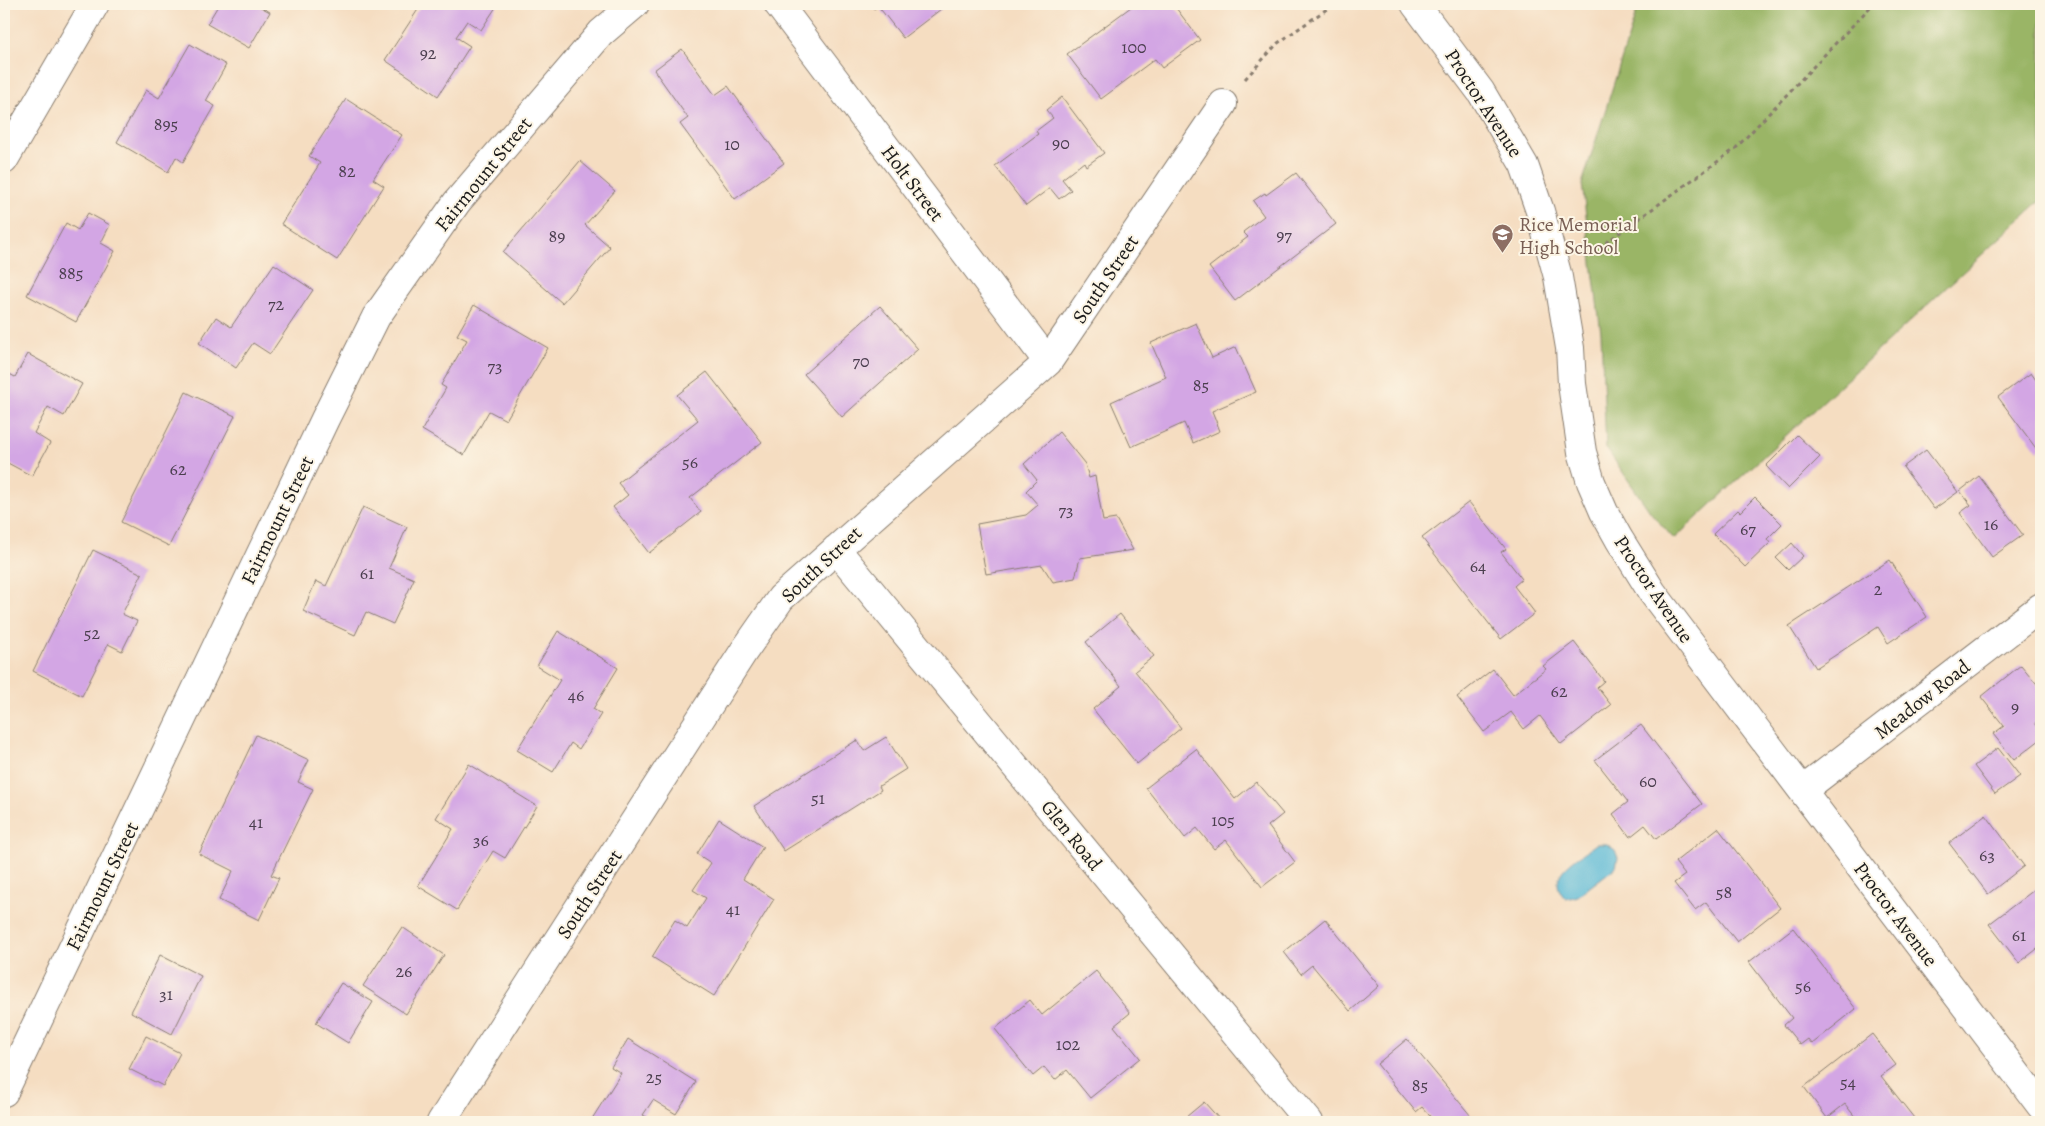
<svg xmlns="http://www.w3.org/2000/svg" width="2045" height="1126" font-family="Alegreya,serif">
  <rect width="100%" height="100%" fill="#fcf5e5"/>
  <filter id="ink" filterUnits="userSpaceOnUse"><feTurbulence type="fractalNoise" baseFrequency=".02" numOctaves="2"/><feDisplacementMap in="SourceGraphic" scale="10" xChannelSelector="R" yChannelSelector="G"/><feConvolveMatrix kernelMatrix="1 2 1 2 8 2 1 2 1" color-interpolation-filters="sRGB"/></filter>
  <filter id="wash" filterUnits="userSpaceOnUse"><feTurbulence type="fractalNoise" baseFrequency=".0096" numOctaves="4" result="noise"/><feDisplacementMap in="SourceGraphic" scale="20" xChannelSelector="R" yChannelSelector="G"/><feGaussianBlur stdDeviation="1.12" result="paint"/><feColorMatrix in="noise" values="0 0 0 0 0 0 0 0 0 0 0 0 0 0 0 0 0 1.4 0 .05"/><feComposite in="paint" operator="in"/></filter>
  <g filter="url(#wash)">
    <rect width="100%" height="100%" fill="#f5ddc1"/>
    <path fill="#9ab566" stroke="#5b6841" d="M1639 4H2041V200L1674 539 1651 513 1606 448 1601 333 1582 184Z"/>
    <path fill="#57b8d6" stroke="#3a6a79" d="M1596 844H1607L1615 850 1618 858 1616 867 1578 896 1566 899C1542 875 1578 858 1596 844Z"/>
    <g id="blocks">
      <path fill="#d3a6e4" d="M219 4H255L270 12 249 48 207 24Z
        M413 4H498L481 30 467 21 456 37 470 46 438 96 385 60 419 8Z
        M870 4H943L945 6 903 38 878 6 874 9Z
        M1135 4H1173L1200 40 1162 68 1155 59 1101 99 1067 54Z
        M190 44 226 65 206 101 215 106 183 162 176 157 168 172 117 142 146 90 159 98Z
        M682 49 715 95 728 86 784 163 735 199 680 124 688 118 654 70Z
        M1062 97 1104 153 1086 166 1084 162 1062 179 1071 190 1059 199 1050 188 1026 206 995 166 1038 134 1036 131 1053 118 1046 110Z
        M346 99 402 135 373 179 384 186 337 260 281 224 320 163 309 156Z
        M580 161 615 191 585 225 610 247 562 303 503 252Z
        M1296 173 1336 224 1235 301 1209 267 1248 237 1243 232 1264 216 1253 201 1265 193 1266 195Z
        M88 213 110 225 101 243 115 251 76 322 27 295 66 223 78 230Z
        M274 264 313 290 270 354 253 343 236 368 199 343 216 317 231 327Z
        M474 305 548 348 506 420 489 411 464 455 422 430 446 388 441 385 467 340 457 335Z
        M880 306 918 349 842 417 804 374Z
        M1196 323 1212 358 1236 347 1256 392 1212 411 1220 431 1193 443 1184 423 1131 447 1111 402 1166 377 1151 343Z
        M28 354 82 384 64 416 48 407 34 433 50 443 32 476 4 461V371L15 377Z
        M707 372 762 442 690 498 701 512 649 553 613 507 628 495 618 483 698 420 677 395Z
        M2031 373 2041 387V448L2038 451 1998 397Z
        M186 392 235 416 169 546 121 522Z
        M1059 432 1085 464 1089 478 1095 476 1103 521 1116 519 1133 550 1080 558 1075 578 1053 582 1042 565 986 574 977 524 1026 515 1038 505 1026 491 1037 480 1024 464Z
        M1797 435 1820 457 1788 489 1766 466Z
        M1926 450 1958 492 1934 509 1903 467Z
        M1979 476 2023 535 1992 557 1960 513 1971 505 1960 491Z
        M1755 497 1782 524 1767 539 1770 543 1745 567 1713 534 1738 510 1740 512Z
        M1469 502 1506 549 1501 552 1522 579 1514 586 1535 613 1501 639 1422 538Z
        M363 507 407 527 389 568 414 579 393 624 366 612 355 635 303 611 316 581 326 586Z
        M1792 543 1803 556 1788 570 1776 558Z
        M93 550 142 574 122 614 137 621 122 651 108 644 82 696 33 671Z
        M1890 560 1927 617 1888 643 1878 627 1816 668 1789 626Z
        M1120 614 1154 656 1135 671 1181 728 1137 764 1093 709 1121 686 1086 642Z
        M558 631 618 668 593 709 601 714 579 749 571 743 553 772 517 750 560 680 537 666Z
        M1574 642 1604 681 1597 687 1611 705 1561 744 1540 716 1524 729 1511 712 1484 732 1457 697 1493 669 1513 695 1546 669 1543 666Z
        M2021 665 2041 689V718L2035 723 2041 731V739L2014 760 1993 734 2004 726 1981 697Z
        M1641 725 1702 804 1656 839 1645 825 1630 837 1613 814 1628 802 1595 760Z
        M256 735 309 760 298 782 313 789 271 875 279 878 259 920 219 900 233 871 199 854Z
        M886 737 906 769 879 786 881 790 784 851 754 806 857 740 864 751Z
        M1998 748 2020 776 1995 794 1974 766Z
        M1196 749 1235 799 1256 782 1283 814 1268 826 1295 862 1262 887 1226 840 1214 849 1197 828 1185 838 1146 788Z
        M469 764 537 806 505 858 493 851 457 910 418 886 453 829 436 818Z
        M1986 815 2024 866 1988 894 1949 843Z
        M719 819 763 847 743 879 774 899 714 996 652 957 675 920 687 928 706 898 693 890 711 863 697 854Z
        M1718 828 1780 908 1737 942 1706 902 1695 910 1674 883 1685 875 1675 862Z
        M2038 887 2041 892V946L2019 963 1989 924Z
        M1325 919 1379 986 1350 1011 1312 965 1301 974 1284 952Z
        M402 927 444 955 406 1014 363 986Z
        M1793 928 1856 1009 1812 1044 1808 1039 1800 1045 1784 1025 1792 1018 1749 962Z
        M160 955 201 976 172 1034 131 1012Z
        M1096 971 1130 1013 1114 1026 1140 1058 1090 1098 1067 1070 1055 1080 1044 1067 1033 1076 995 1029 1030 1000 1042 1015Z
        M341 983 373 1002 348 1043 316 1023Z
        M1872 1034 1896 1065 1881 1076 1914 1118 1908 1122H1859L1845 1104 1827 1118 1804 1087Z
        M146 1036 180 1053 163 1086 129 1069Z
        M628 1039 696 1082 676 1114 653 1100 643 1115 655 1122H590L621 1073 611 1067Z
        M1407 1039 1476 1122H1435L1422 1107 1416 1112 1377 1064Z
        M1204 1102 1222 1122H1180Z"/>
    </g>
  </g>
  <g filter="url(#ink)">
    <use href="#blocks" fill-opacity="0" stroke="#887c6e" stroke-width="1"/>
    <g fill="none" stroke-linecap="round" stroke-linejoin="round">
      <defs>
        <path id="minor" d="M778 4 1048 362
          M1415 4 1481 92 1524 165 1540 211 1558 277 1570 348 1572 384 1582 452 1591 482 1604 512 1619 539 1652 592 2041 1106
          M4 160 95 4
          M836 549 1309 1122
          M1803 790 2041 607
          M4 1092 325 419 376 317 457 202 601 33 635 4
          M441 1122 744 651 781 598 1048 362 1223 104"/>
      </defs>
      <use href="#minor" stroke="#887c6e" stroke-width="30"/>
      <path stroke="#887c6e" stroke-width="3" stroke-dasharray="4 4" stroke-linecap="butt" d="M1245 79 1278 43 1334 4
        M1586 257 1735 149 1873 4"/>
      <use href="#minor" stroke="#fff" stroke-width="28"/>
    </g>
  </g>
  <defs>
    <symbol id="school-pin" viewBox="-11 -11 22 30"><path d="M0 17L-7.5 6A9.5 9.5 0 1 1 7.5 6Z" fill="#8d6e63" stroke="#fcf5e5"/><path d="M0-5L7-2L0 1L-7-2ZM-4 1L0 2.5L4 1V4Q0 6-4 4Z" fill="#fff"/></symbol>
  </defs>
  <g fill-rule="evenodd">
    <use href="#school-pin" x="1490" y="222" width="25" height="34"/>
  </g>
  <g text-anchor="middle" stroke-width="4" stroke-linejoin="round" paint-order="stroke">
    <g font-size="18" fill="#4a3e4e">
      <text x="1134" y="53">100</text>
      <text x="428" y="59">92</text>
      <text x="166" y="130">895</text>
      <text x="1061" y="149">90</text>
      <text x="732" y="150">10</text>
      <text x="347" y="177">82</text>
      <text x="1284" y="241">97</text>
      <text x="557" y="242">89</text>
      <text x="71" y="279">885</text>
      <text x="276" y="310">72</text>
      <text x="861" y="367">70</text>
      <text x="495" y="372">73</text>
      <text x="1201" y="391">85</text>
      <text x="690" y="468">56</text>
      <text x="178" y="475">62</text>
      <text x="1066" y="516">73</text>
      <text x="1991" y="530">16</text>
      <text x="1748" y="535">67</text>
      <text x="1478" y="572">64</text>
      <text x="367" y="579">61</text>
      <text x="1878" y="595">2</text>
      <text x="92" y="639">52</text>
      <text x="1559" y="697">62</text>
      <text x="576" y="701">46</text>
      <text x="2015" y="713">9</text>
      <text x="1648" y="787">60</text>
      <text x="818" y="804">51</text>
      <text x="1223" y="826">105</text>
      <text x="256" y="828">41</text>
      <text x="481" y="846">36</text>
      <text x="1987" y="861">63</text>
      <text x="1724" y="898">58</text>
      <text x="733" y="915">41</text>
      <text x="2019" y="941">61</text>
      <text x="404" y="977">26</text>
      <text x="1803" y="992">56</text>
      <text x="166" y="1000">31</text>
      <text x="1068" y="1050">102</text>
      <text x="654" y="1083">25</text>
      <text x="1848" y="1088">54</text>
      <text x="1420" y="1091">85</text>
    </g>
    <g font-size="20" fill="#1c1c1c" stroke="#fcf5e5">
      <text transform="translate(1484 103) rotate(57)" y="7">Proctor Avenue</text>
      <text transform="translate(483 174) rotate(-51)" y="7">Fairmount Street</text>
      <text transform="translate(913 183) rotate(53)" y="7">Holt Street</text>
      <text transform="translate(1105 279) rotate(-56)" y="7">South Street</text>
      <text transform="translate(277 520) rotate(-64)" y="7">Fairmount Street</text>
      <text transform="translate(821 564) rotate(-43)" y="7">South Street</text>
      <text transform="translate(1654 589) rotate(56)" y="7">Proctor Avenue</text>
      <text transform="translate(1922 699) rotate(-38)" y="7">Meadow Road</text>
      <text transform="translate(1072 835) rotate(51)" y="7">Glen Road</text>
      <text transform="translate(102 886) rotate(-64)" y="7">Fairmount Street</text>
      <text transform="translate(589 894) rotate(-57)" y="7">South Street</text>
      <text transform="translate(1896 914) rotate(53)" y="7">Proctor Avenue</text>
    </g>
    <g font-size="20" fill="#785e54" stroke="#fcf5e5" text-anchor="start">
      <text x="1519" y="231">Rice Memorial<tspan x="1519" dy="23">High School</tspan></text>
    </g>
  </g>
  <rect width="2045" height="1126" fill="none" stroke="#fcf5e5" stroke-width="20"/>
</svg>
